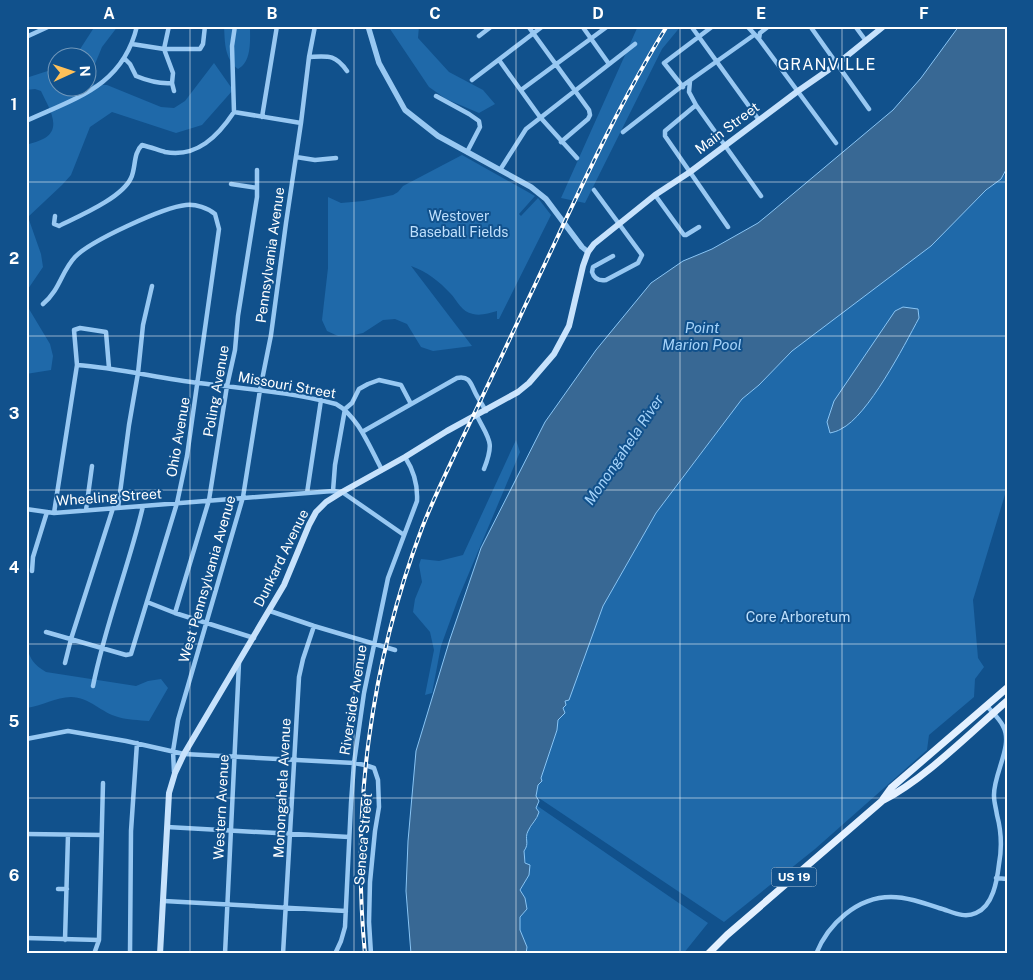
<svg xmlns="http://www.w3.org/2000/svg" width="1033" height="980" font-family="'Public Sans',sans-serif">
  <rect width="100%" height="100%" fill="#11518c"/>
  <path fill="#1f69a9" d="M95 26H118L102 47 88 81V58L75 57Z
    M224 26H250C250 40 252 62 238 69 224 58 225 42 224 26Z
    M388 26H419L418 38 449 72 483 90 495 104 479 113 446 99 429 87Z
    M638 26H681L662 49 585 203 561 198Z
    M214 63 233 90 202 125 176 133 112 112 90 127 71 175 62 185 28 217 41 254 43 267 28 289 26 295V145C32 143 40 141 45 138 63 127 47 105 41 91L35 89 26 90V78L57 68 58 88H88V84L107 85 161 107 174 108 185 101Z
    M462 155 535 196 519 214 521 216 538 198 551 215 499 319H497V311C489 313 481 316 473 314 461 312 458 301 450 293 440 282 426 271 411 266L472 346 433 351 421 347 407 324 395 319 383 320 363 333 350 336H338L327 331 322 320 328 268V197L341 203 363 201 393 195 398 192 403 186Z
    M1007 173V488L973 600 978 658 984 667 975 679 974 697 929 735 927 750 815 849 724 922 536 796 538 785 557 730V720L565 713 563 708 566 705 565 702 582 667 583 659 603 606 656 513 710 442 731 411 742 399 759 385 792 351 850 306Z
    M26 304 50 344 53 356 51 370 26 374Z
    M516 440 520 452 458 599 441 646 432 693 425 695 434 650 430 632 413 612 415 599 422 582 419 565 421 559 439 561 463 555Z
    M26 618C28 643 22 658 46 672L136 686 148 681 161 679 168 688 149 721C139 720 127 720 118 717 102 713 89 697 71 697 56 697 42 706 26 708Z
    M536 805 708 923 683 954H526L527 947 520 930V917L527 909 525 898 520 890 529 875 523 851 528 831 538 817Z"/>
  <path fill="#386894" stroke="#89c5f5" d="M959 26H1007V168L1001 179 986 190 931 246 792 351 759 385 742 399 656 513 603 606 569 700 565 701 566 705 563 708 565 713 558 720 557 730 541 778 542 781 538 785 536 796 539 801 536 808 539 812C537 820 531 824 528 831 524 839 530 843 524 851L525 863 530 865 529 875 520 890 525 898 527 909 520 917V930L527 947 526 954H411L406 891 408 841 416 751 450 639 481 548 545 422 596 350 651 283 683 261 712 249 758 223 769 214 893 110 921 78Z
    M903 307 918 309 919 318C904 346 868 416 841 429 838 431 834 432 830 433L827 422 834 401 895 311Z"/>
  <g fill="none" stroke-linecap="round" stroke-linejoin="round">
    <path stroke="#98c8f2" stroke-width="4.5" d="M169 26 164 49 173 73 172 83 174 91
      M528 26 589 110 590 115 588 119 561 142
      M582 26 609 64
      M691 26 759 120
      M747 26 759 39 836 143
      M810 26 869 109
      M855 26 866 41
      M479 36 492 26
      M26 37 50 26
      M759 39 760 33 769 26
      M132 44 164 49H200L203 44 205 26
      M309 57C328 56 335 54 347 71
      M125 59 130 64 136 76C148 81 159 84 172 83
      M499 60 540 117 577 158
      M472 80 543 26
      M690 81 689 92 696 105 761 196
      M683 87 664 63 713 26
      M521 90 608 26
      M436 96 469 114 479 121 480 127 467 152
      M696 105 665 131V136L728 227
      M234 112 232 46 235 26
      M262 117 277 26
      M26 121C76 98 123 86 137 26
      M623 132 682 86 754 35
      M296 157 315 160 336 158
      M500 170 526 129 635 44
      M231 184 257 188
      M594 190 642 255 638 263 606 280C599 281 594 279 592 272L593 267 613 256
      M655 195 684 235H686L699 227
      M55 216 54 224 59 226C79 216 122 198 131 178 136 168 133 153 142 145 150 147 158 150 165 152 197 158 218 136 234 112L301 123
      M43 304C60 290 61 272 75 257 90 241 164 207 186 205 196 204 208 208 215 214L219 229 187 456 177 503 131 654 126 655 46 632
      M77 365C118 368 158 378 199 383 245 389 291 392 336 404 358 416 370 448 382 470
      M477 416C489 440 495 441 484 469
      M362 432 457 378C471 375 471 386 477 396 480 401 483 406 486 411
      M333 491 335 465 345 409 352 403 359 389 368 384 379 380 401 385 411 404
      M307 493 321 400
      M118 508 129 425 138 373 143 325 152 286
      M26 509 54 513 333 491 342 492 404 535
      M86 510 92 466
      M54 513 77 365 74 330 80 328 106 332 109 368
      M32 571 33 557 47 512
      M147 602 175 613 254 638
      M270 611 314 626 395 650
      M175 613 209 500 227 386 235 350 238 316 257 197V170
      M65 663 71 639 113 508
      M93 686C105 625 129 566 143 506
      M26 739 68 731 126 741 184 754 354 763 365 765 374 768 378 780 379 807 375 831 370 882 369 922 371 954
      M174 772 173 751 178 720 243 497 260 390 271 335 286 223 301 123 309 57 315 26
      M167 827 349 837
      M26 834 101 835
      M996 878 1007 879
      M58 889H67
      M164 901 346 911
      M26 938 99 940
      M65 940 68 835
      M94 954 99 940 103 783
      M130 954 131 831 137 743
      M225 954 239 663
      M283 954 299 677 303 659 314 626
      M335 954 341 941 345 927 351 803 354 763 364 693 388 578 417 501C418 484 414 471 405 457
      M816 954C828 924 857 897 891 897 907 897 924 903 939 908 951 911 963 919 976 913 993 906 997 881 999 864 1002 848 1001 830 997 815 996 808 994 802 994 796 993 774 1014 745 1003 726 999 718 991 711 986 705"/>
    <path stroke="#98c8f2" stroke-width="5.5" d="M368 26 379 63 405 110 438 136 531 187 546 199 582 247 588 252"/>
    <path stroke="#c7e2fc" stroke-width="6" d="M160 954 169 793 175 773 184 754 284 585 309 525 316 512 326 502 342 492 405 457 447 431 518 392 529 383 554 354 569 326 583 266 588 252 594 244 655 195 690 172 798 91 837 64 884 26"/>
    <path stroke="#e3f0ff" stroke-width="7" d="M883 799 891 788 1007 688
      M708 954 727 935 882 801C925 779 970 733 1007 701"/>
    <defs>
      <path id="rail" d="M365 954C351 809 371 663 422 528 434 497 449 467 463 437 484 393 505 350 525 306 570 212 612 115 667 26"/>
    </defs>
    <use href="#rail" stroke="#fff" stroke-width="4"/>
    <use href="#rail" stroke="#11518c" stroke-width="2" stroke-dasharray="5.5" stroke-linecap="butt"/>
  </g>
  <path fill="none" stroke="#fff" stroke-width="1" stroke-opacity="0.55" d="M190 26V954M354 26V954M516 26V954M680 26V954M842 26V954M26 182H1007M26 336H1007M26 490H1007M26 644H1007M26 798H1007"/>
  <g text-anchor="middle" stroke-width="4" stroke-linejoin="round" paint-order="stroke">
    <rect fill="#11518c" stroke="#b8cbdc" stroke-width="1" x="771.5" y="867.5" width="45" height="19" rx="4"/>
    <g font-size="12" font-weight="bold" fill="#fff">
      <text x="794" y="881">US 19</text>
    </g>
    <g font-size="14" fill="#fff" stroke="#11518c">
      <text transform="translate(727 128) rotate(-37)" y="5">Main Street</text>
      <text transform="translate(270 255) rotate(-82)" y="5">Pennsylvania Avenue</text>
      <text transform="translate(287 385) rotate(10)" y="5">Missouri Street</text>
      <text transform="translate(216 391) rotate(-80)" y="5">Poling Avenue</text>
      <text transform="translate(178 437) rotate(-80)" y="5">Ohio Avenue</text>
      <text transform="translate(109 497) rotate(-4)" y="5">Wheeling Street</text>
      <text transform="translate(281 558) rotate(-64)" y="5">Dunkard Avenue</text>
      <text transform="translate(207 579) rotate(-74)" y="5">West Pennsylvania Avenue</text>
      <text transform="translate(353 700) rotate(-81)" y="5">Riverside Avenue</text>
      <text transform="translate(282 788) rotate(-87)" y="5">Monongahela Avenue</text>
      <text transform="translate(221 807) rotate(-87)" y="5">Western Avenue</text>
      <text transform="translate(363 839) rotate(-85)" y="5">Seneca Street</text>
    </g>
    <g font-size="14" fill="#bfe0fd" stroke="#11518c">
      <text x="459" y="221">Westover<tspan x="459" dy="16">Baseball Fields</tspan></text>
      <text x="798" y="622">Core Arboretum</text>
    </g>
    <g font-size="15" font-style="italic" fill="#a4d2f9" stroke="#11518c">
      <text x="702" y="333">Point<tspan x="702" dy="17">Marion Pool</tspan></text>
      <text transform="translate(624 450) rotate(-56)" y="5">Monongahela River</text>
    </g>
    <g font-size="16" letter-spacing="1" fill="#fff" stroke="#11518c">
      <text x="827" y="70">GRANVILLE</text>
    </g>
  </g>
  <rect width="1033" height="980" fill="none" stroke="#11518c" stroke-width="55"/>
  <g transform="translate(72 72) rotate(87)"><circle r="24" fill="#11518c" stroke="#7097ba"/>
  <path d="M0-4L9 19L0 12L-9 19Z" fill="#ffc159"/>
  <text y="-8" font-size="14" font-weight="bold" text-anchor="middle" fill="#ffffff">N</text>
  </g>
  <rect x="28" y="28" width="978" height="924" fill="none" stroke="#fff" stroke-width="2"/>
  <g font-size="16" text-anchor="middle" font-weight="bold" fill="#fff">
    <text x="109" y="19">A</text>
    <text x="272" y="19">B</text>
    <text x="435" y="19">C</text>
    <text x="598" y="19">D</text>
    <text x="761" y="19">E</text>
    <text x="924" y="19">F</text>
    <text x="14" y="110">1</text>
    <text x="14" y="264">2</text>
    <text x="14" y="419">3</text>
    <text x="14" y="573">4</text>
    <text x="14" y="727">5</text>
    <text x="14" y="881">6</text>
  </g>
</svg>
